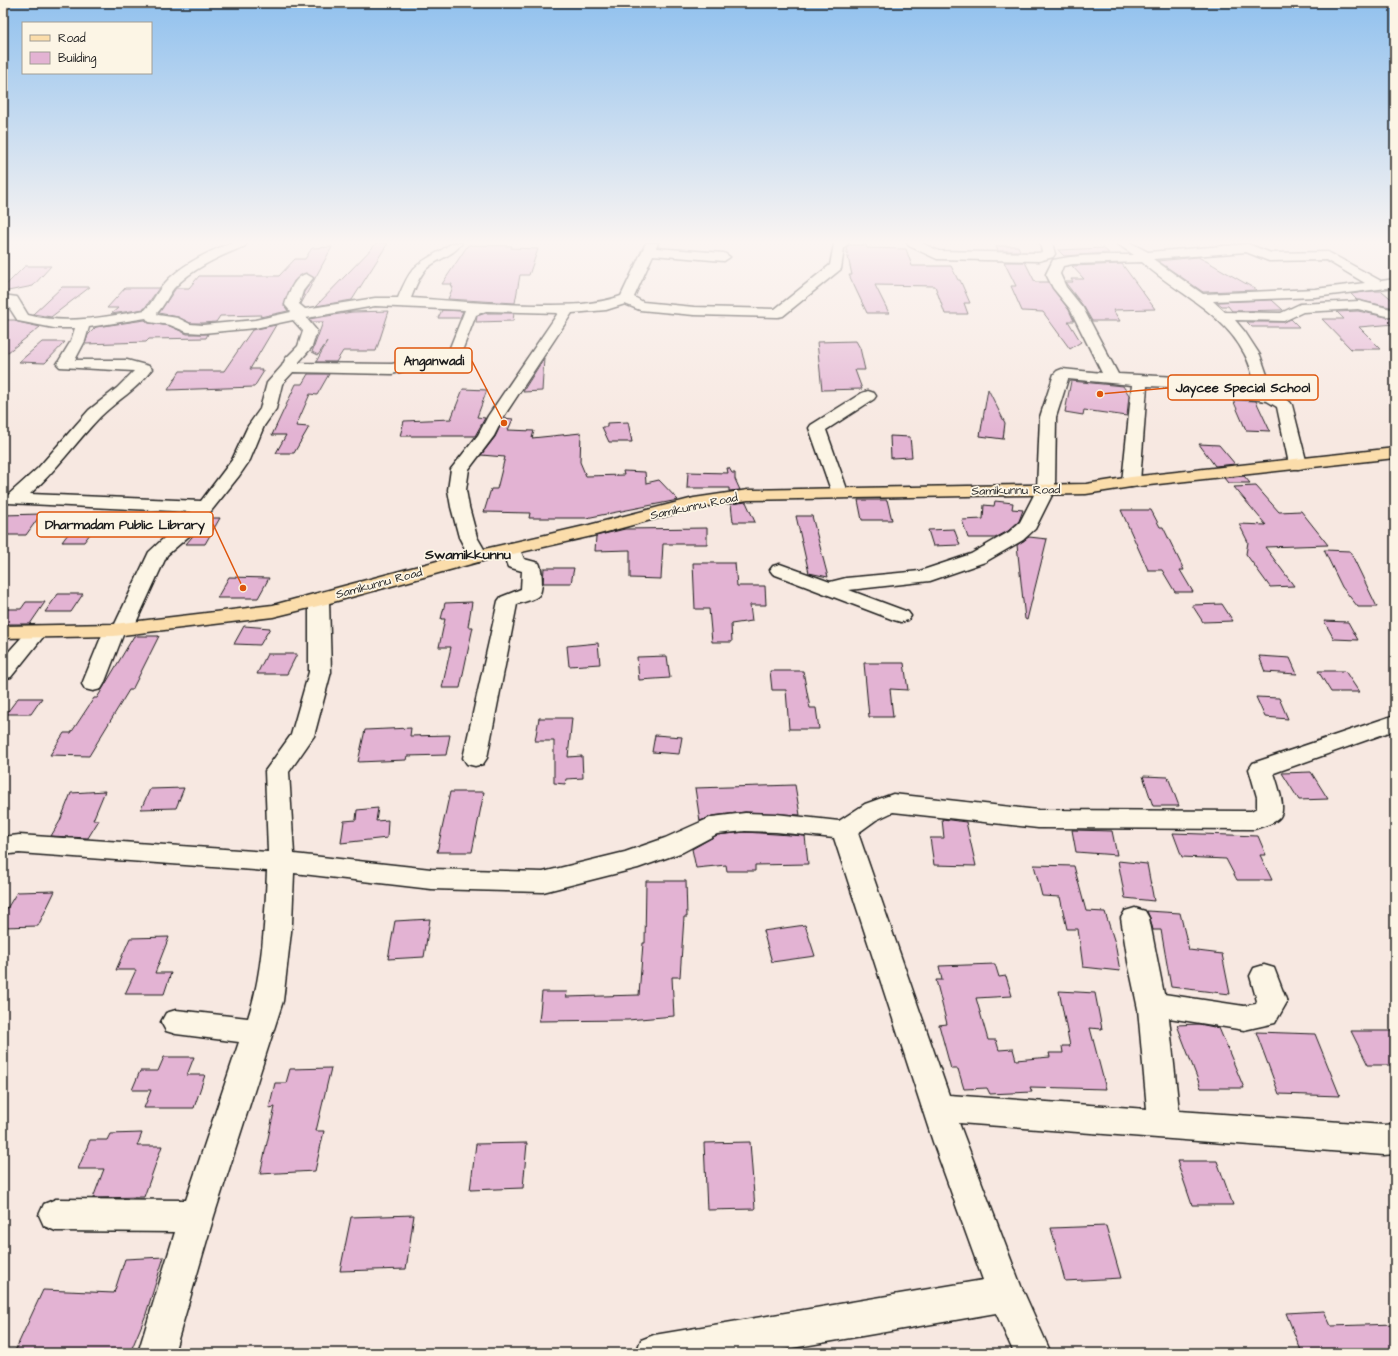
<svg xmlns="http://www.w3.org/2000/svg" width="1398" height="1356" font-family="'Architects Daughter',sans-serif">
  <rect width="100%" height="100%" fill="#f7e8e1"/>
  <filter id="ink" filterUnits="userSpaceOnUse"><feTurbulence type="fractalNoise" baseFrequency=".025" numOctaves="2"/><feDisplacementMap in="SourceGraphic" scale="8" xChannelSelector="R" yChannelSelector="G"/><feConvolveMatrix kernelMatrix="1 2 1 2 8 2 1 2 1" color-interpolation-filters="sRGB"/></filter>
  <g filter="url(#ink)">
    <path fill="#e3b3d3" stroke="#1c1c1c" d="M377 243H388L352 300 316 306Z
      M468 245 512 246 511 248 538 249 529 275H520L515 303 448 299 453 287H451L452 284H442Z
      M849 245H866L867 248 906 249 912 266H951L958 280H960L970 303H964L968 314H945L935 286 875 285 889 313H867L849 275H852L846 248Z
      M996 246H1018L1020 251H998Z
      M332 247 301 304 304 292 314 278 305 273 294 281 284 305 288 311 260 317 261 315 220 316 216 322 203 323H190L178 317 159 313 176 288H189L199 276H279L295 259H305L312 248Z
      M1103 248 1109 253 1064 256 1058 250Z
      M1198 257 1208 262 1257 290 1203 292 1158 261Z
      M1004 262H1025L1035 282H1048L1069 310 1074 321H1068L1081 342 1070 349 1043 312 1022 311 1011 286H1016Z
      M1122 264 1155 309 1113 310 1120 321H1092L1084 307 1065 282H1073L1071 279H1084L1072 266Z
      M25 266H51L33 286 3 292V288Z
      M62 287H90L51 317 33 314Z
      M125 288H159L144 309 111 314 118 308H107Z
      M1372 291H1382L1395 302V308L1357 300 1351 294Z
      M1272 300 1283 310 1232 311 1228 306H1222L1217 302Z
      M442 310 463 311 460 318H438Z
      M389 311 376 351H343L336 362H316L327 342 318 355 312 352 323 322H311L309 319 352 312Z
      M1358 311 1395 319V324L1359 327 1381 349H1351L1322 319H1344L1337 312Z
      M486 313H514L513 321 476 322 477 316Z
      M1291 319 1299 327H1252L1247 322H1284Z
      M3 320H15L18 322 40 327 3 356Z
      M145 320 149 323 170 326 187 334H208L206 338 149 339 146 342 85 344 88 335 96 327Z
      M276 325 250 369H262L261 371H264L254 387 168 390 180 371H224L252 330Z
      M856 341 860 348 865 370H855L862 389 822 390 817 342Z
      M42 342H65L45 363 19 362Z
      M544 358 542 391 523 392 525 388Z
      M308 374H329L317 395 310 394 296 426 309 427 294 453H276L286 435H272L296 384H302Z
      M1071 381 1123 386 1129 395 1127 416 1084 410 1083 415 1065 412Z
      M463 389 487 390 477 417 485 418 475 436H400L404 421 451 419Z
      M988 389 1005 423 1003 439 980 436Z
      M1233 400 1256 401 1270 431 1246 430Z
      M504 418 513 419 508 430 534 431 532 438 581 433 580 462 586 476 624 475 623 471 645 472 646 483 659 480 678 500 586 518H529L530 513 484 512 491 489H497L505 457 481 455 495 437Z
      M628 422 632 442H609L602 427H607V423Z
      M890 436 910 437 912 457 891 458Z
      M1199 444 1219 445 1235 464 1215 466Z
      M727 468H729L732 473H735V479L740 490 729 491V488H687L688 472 728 473Z
      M1244 476 1250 483H1228L1224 478Z
      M1256 486 1279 512 1301 511 1328 545 1265 547 1294 586 1270 587 1246 554 1248 542 1239 524 1266 525 1234 487Z
      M858 500H887L892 520H862Z
      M995 501 1013 503 1012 509 1023 510 1019 521 1008 531 995 538H968L962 520 983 519 984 505 994 506Z
      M746 502 755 522H733L731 504Z
      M1121 510H1151L1160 527H1163L1184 570H1180L1193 592H1175L1162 570H1148Z
      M41 514 26 535H3V515Z
      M796 516H812L828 577 809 573Z
      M208 518H220L205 544H186Z
      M74 526H96L84 542H62Z
      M707 528V544H663L661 579 630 578V550L595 551 596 536 625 529Z
      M954 529 960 545 933 546 928 530Z
      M1029 537 1047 539 1027 620 1025 619 1017 545Z
      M1324 550 1350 551 1377 607H1358L1342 587Z
      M693 563H735L737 586H765L766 605H750L752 621 731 624 732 642H712L709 609H695Z
      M544 568H574L571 583H543Z
      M229 577 269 578 258 598H217Z
      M58 594H83L71 612H45Z
      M26 602H45L30 624H3V609H21Z
      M472 602 468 627H473L460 688H442L451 647H439L445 619H441L445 603Z
      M1222 604 1233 621 1203 622 1192 605Z
      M1324 621 1348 622 1358 640 1334 639Z
      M244 626 270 628 260 645 234 644Z
      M134 636H159L132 690H129L89 756 50 755 64 733H71L94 698H97Z
      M598 643 600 664 569 666 567 646Z
      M267 654H297L287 674H257Z
      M667 656 670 678 639 680 637 657Z
      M1259 656 1290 658 1297 674 1265 672Z
      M864 663H904L908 690 890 689 893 717H869Z
      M770 671H803L810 708H816L819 729H789L786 690H772Z
      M1318 671H1345L1359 692H1331Z
      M1256 697 1279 698 1288 719 1265 717Z
      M18 698H42L31 714H6Z
      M539 718H572L568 757 582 756 583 778 566 779 565 784 554 783V741H535Z
      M411 728 410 736 450 735 446 755 407 756 406 760 358 762 365 730Z
      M655 735 682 737 679 754 652 752Z
      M1311 772 1328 799 1299 800 1282 773Z
      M1143 776 1168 777 1179 806H1153Z
      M795 785 800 815 745 812 712 816 700 821 695 788Z
      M184 788 176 808 141 809 150 789Z
      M105 791 93 820H99L88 838 51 836 60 821 71 793Z
      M450 792H484L472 852H437Z
      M378 808 376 821 388 820 387 838 341 843 344 821 356 820 357 810Z
      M942 819 966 822 976 866 934 865 930 838H944Z
      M1072 830 1112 831 1117 855 1076 852Z
      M745 832 805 836 808 864 755 865V871H727L726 865 696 868 692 849 717 835Z
      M1173 833 1258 836 1266 855H1260L1272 880H1237L1226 859 1182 857Z
      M1118 861 1147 864 1154 901 1125 898Z
      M1034 865 1074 866 1086 911 1105 912 1115 943 1120 971 1083 967 1078 929H1067L1060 897 1042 896Z
      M646 881H686L687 917H684L680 977H672L674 1016 628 1020 539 1021 542 992H567L566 997 639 995 643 943H645Z
      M55 891 38 926 3 927V915L17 892Z
      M1147 911 1180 913 1189 950 1222 954 1230 994 1171 987 1161 930H1153L1150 918Z
      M430 919 424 957 388 959 395 921Z
      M805 925 815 956 772 962 763 931Z
      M169 937 155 973H171L164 994H125L136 970H116L130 938Z
      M995 964 999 977 1006 976 1012 996 976 998 988 1040H996L999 1050 1013 1049 1016 1060 1050 1057 1049 1053H1063L1062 1046H1070L1059 991 1095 993 1102 1029 1090 1028 1106 1089 1030 1087 1032 1092 990 1094 987 1088 964 1089 958 1069H951L939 1025 947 1024 936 980H942L939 966Z
      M1199 1024 1219 1028 1244 1088H1201L1177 1025Z
      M1351 1031H1395V1065H1368Z
      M1256 1032 1315 1034 1340 1096 1279 1094Z
      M164 1057H194L187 1075H205L194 1108H144L151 1090H132L140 1071H158Z
      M331 1068 316 1131H324L315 1171 260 1174 275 1107 269 1108 275 1083H286L290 1069Z
      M142 1133 137 1146H162L144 1197 93 1198 104 1169H78L90 1140H107L110 1134Z
      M750 1142 755 1209 707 1210 704 1143Z
      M527 1143 523 1188 470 1190 476 1144Z
      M1177 1161H1217L1233 1205H1192Z
      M414 1215 406 1269 340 1271 351 1217Z
      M1106 1226 1121 1278 1065 1281 1051 1228Z
      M164 1257 145 1317 130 1353H14L43 1290 114 1293 125 1259Z
      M1324 1311 1331 1326 1395 1324V1353H1302L1286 1313Z"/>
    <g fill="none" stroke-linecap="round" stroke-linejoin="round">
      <defs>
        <path id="minor" d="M231 243H247L245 246C220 256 193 268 174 288 168 296 164 306 157 313L158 315 178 318 190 324 203 325 255 320 291 312 285 305C288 294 294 277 306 274L313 278 303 291 299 304 305 309 375 298H398C410 269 413 266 440 251 450 245 450 242 462 243 453 256 439 258 427 268 419 276 415 288 411 298 455 301 499 305 542 305 569 305 595 305 621 296L646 243H658L656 248 724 253 730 257 724 261 653 255 634 297 643 302 694 307 775 309 830 265 834 244 836 243H849L844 248 841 269 783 316 778 317 694 315 640 310 625 304 606 310 572 313 504 416 494 436 469 469 466 490 469 507 477 537 488 556 485 560 478 562 471 560 459 537 451 507 448 490 451 469 478 435 488 416 558 313 486 311 476 315 460 356 392 374 293 372 282 384 276 409 264 426 250 460 239 476 196 530 167 555 133 629 130 633 123 635 104 684 101 689 93 691 85 689 82 684 104 630 107 626 115 624 149 552 192 512 8 503 5 499 8 495 38 468 89 410 117 388 134 371 60 367 57 364 71 341 75 328H54L18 321 7 304 3 303V295L17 297 28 315C67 325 106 317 145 310 153 302 157 291 165 283 182 264 208 252 231 243ZM375 306 465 310 449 350 392 364 298 363 312 347 317 331 306 318ZM146 318 149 322 170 325 187 332 203 333 255 328 293 320 303 331 298 346 286 358 282 366 267 383 260 409 248 426 232 460 201 501 30 494C56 471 76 442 100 417 117 400 138 389 152 369L149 366 127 360H75L85 341 89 327Z
          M907 243H922L939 251 1038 253 1042 252 1040 243H1052L1055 254 1053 257 1039 261 937 259 909 246Z
          M1116 243H1131L1148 252 1248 244 1271 253 1328 252 1381 281 1395 279V287L1315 297 1213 301 1225 312 1281 313 1300 304 1359 301 1395 310V318L1358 309 1303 312 1284 321 1235 320 1245 332 1260 355 1273 392 1290 402 1292 405 1307 464 1304 468 1298 469 1292 468 1289 464 1277 407 1267 401 1243 398 1217 389 1147 386 1140 482 1137 486 1131 487 1125 486 1122 482 1132 385 1068 379 1056 417 1055 489 1035 529 1023 540 985 562 930 581 849 590 908 612 911 616 908 620 901 622 894 620 773 574 770 570 773 566 780 564 830 582 846 578 920 571 971 554 1009 532 1020 522 1037 489 1040 417 1054 374 1057 371 1062 369 1102 373 1070 309 1053 288 1046 274 1053 260C1080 254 1107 255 1134 255ZM1246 252 1269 261 1326 260 1365 283 1315 289 1203 294 1153 259ZM1142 262C1176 293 1222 311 1244 353 1251 365 1253 378 1257 391L1219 379 1118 374 1083 308 1066 287 1060 274 1063 266 1073 264Z
          M868 391 874 393 876 396 874 399 826 430 848 492 845 496 839 497 833 496 809 428 811 425 862 393Z
          M511 543 518 545 524 559 539 563C542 568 544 592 538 596 533 600 523 602 517 604L487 758 483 764 475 766 467 764 463 758 498 601 501 597 521 589 522 571 508 567 501 549 504 545Z
          M319 594 326 596 329 600 331 672 314 736 289 772 294 854 431 869 543 872 625 852 665 838 712 817 745 813 776 814 839 821 865 804 893 794 1038 810 1251 811 1257 808V797L1249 769 1253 763 1395 715V730L1274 773C1277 783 1288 812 1278 819 1272 824 1261 827 1254 829L1038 828 893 812 876 820 858 833 949 1095 1147 1109 1138 1009 1128 962 1121 918 1125 911 1135 908 1145 911 1149 918 1164 994 1244 1006 1256 1004 1257 1001 1250 976 1254 968 1264 965 1274 968 1287 1002 1275 1023 1244 1030 1169 1018 1179 1111 1384 1125 1395 1124V1154L1384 1155 959 1123 1021 1286 1051 1353H1014L996 1313 763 1353H636L641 1340 654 1335 983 1280 933 1142 834 838 776 832 745 831 717 834 683 852 638 868 543 892 431 889 294 873 292 923 283 1001 214 1216 174 1353H138L175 1232 56 1231 44 1226 39 1215 44 1204 56 1199 186 1200 239 1042 176 1034 166 1031 161 1022 166 1013 176 1010 248 1018C263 973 265 918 267 871L19 853 3 855V837L19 835 268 852 265 771 291 735 309 672V600L312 596Z
          M37 626 44 628 47 632 11 677 3 679V658L30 628Z"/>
        <path id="major" d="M1395 448V458L1131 487 1086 494 748 500 695 508 592 536 482 561 326 604 273 617 114 636 3 638V626L114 624 273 605 471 552 589 525 694 498 748 490 1086 484 1131 477Z"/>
      </defs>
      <use href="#minor" stroke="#1c1c1c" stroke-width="3"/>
      <use href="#major" stroke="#1c1c1c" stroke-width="3"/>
      <use href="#minor" fill="#fcf5e5" fill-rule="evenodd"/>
      <use href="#major" fill="#fbddab" fill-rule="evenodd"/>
    </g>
  </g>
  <linearGradient id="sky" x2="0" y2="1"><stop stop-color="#91c1ee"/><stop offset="0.56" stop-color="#fbf5f2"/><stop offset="1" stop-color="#fbf5f2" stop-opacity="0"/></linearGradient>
  <rect width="1398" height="433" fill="url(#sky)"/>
  <g text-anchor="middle" stroke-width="3.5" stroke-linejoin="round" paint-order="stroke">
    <g font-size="12" fill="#1c1c1c" stroke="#fcf5e5">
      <text transform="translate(1016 490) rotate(-1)" y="4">Samikunnu Road</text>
      <text transform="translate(694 506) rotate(-12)" y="4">Samikunnu Road</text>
      <text transform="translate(379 583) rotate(-15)" y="4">Samikunnu Road</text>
    </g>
    <g font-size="14" font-weight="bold" fill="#1c1c1c" stroke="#fcf5e5">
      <text x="468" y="559">Swamikkunnu</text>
    </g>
  </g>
  <path fill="none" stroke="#de560d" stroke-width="1.5" d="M504 423L472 361M1100 394L1168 388M243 588L213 524"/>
  <g fill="#de560d" stroke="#fcf5e5" stroke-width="1.5">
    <circle cx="504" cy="423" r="4"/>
    <circle cx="1100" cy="394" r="4"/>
    <circle cx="243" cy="588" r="4"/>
  </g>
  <g fill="#fcf5e5" stroke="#de560d" stroke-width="1.5">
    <rect x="395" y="348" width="77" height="25" rx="4"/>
    <rect x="1168" y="375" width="150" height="25" rx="4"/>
    <rect x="37" y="512" width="176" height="25" rx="4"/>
  </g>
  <g font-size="13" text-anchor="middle" font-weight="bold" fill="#1c1c1c">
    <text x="434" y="365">Anganwadi</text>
    <text x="1243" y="392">Jaycee Special School</text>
    <text x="125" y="529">Dharmadam Public Library</text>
  </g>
  <rect width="1398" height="1356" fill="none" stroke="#fcf5e5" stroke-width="16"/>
  <rect x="8" y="8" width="1382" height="1340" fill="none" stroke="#1c1c1c" stroke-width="1.5" filter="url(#ink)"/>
  <rect x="22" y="22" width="130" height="52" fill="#fcf5e5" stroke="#a29e95"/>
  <rect x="30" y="35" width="20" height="6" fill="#fbddab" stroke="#a29e95"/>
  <text x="58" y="42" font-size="12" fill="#1c1c1c">Road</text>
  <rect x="30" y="52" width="20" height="12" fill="#e3b3d3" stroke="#a29e95"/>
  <text x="58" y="62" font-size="12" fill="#1c1c1c">Building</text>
</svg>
